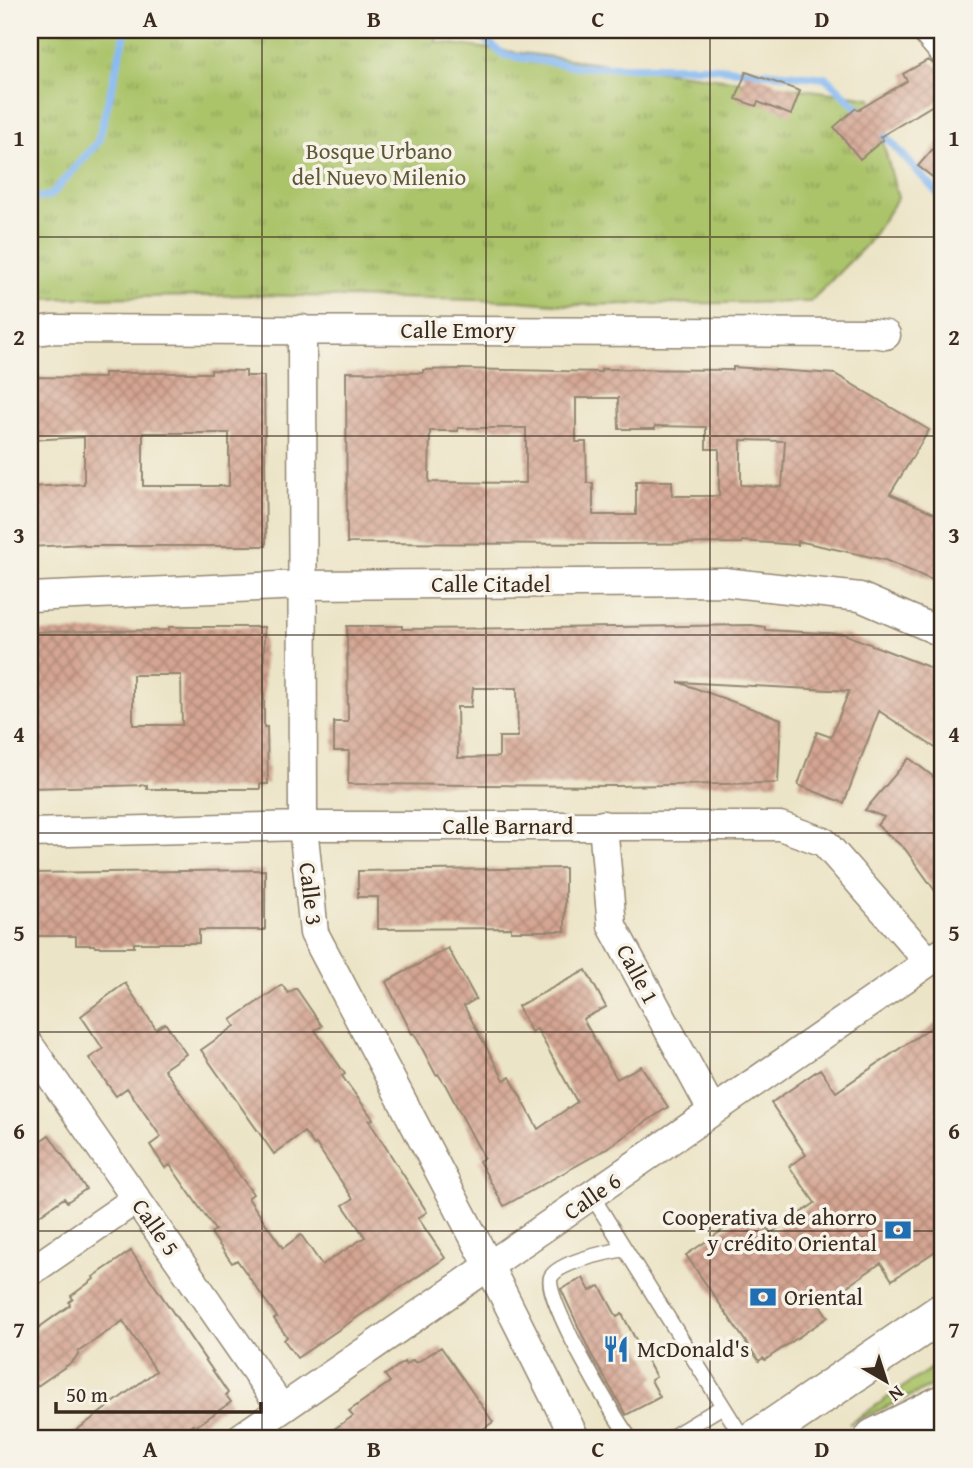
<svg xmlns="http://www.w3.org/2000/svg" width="973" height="1468" font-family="'Gentium Book Plus',serif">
  <defs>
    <pattern id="park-tufts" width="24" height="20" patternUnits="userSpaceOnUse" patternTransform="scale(1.75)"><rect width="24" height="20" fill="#abc46a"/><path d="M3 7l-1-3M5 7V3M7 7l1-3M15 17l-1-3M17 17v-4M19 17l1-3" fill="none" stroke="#8c9f57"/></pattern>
    <pattern id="building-cross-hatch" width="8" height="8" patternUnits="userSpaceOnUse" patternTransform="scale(1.75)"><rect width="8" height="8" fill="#d5a593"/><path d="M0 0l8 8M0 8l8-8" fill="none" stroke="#ae8777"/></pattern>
  </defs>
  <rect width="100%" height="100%" fill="#f7f3e8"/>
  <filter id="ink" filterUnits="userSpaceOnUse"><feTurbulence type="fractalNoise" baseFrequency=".0143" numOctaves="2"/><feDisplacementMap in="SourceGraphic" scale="14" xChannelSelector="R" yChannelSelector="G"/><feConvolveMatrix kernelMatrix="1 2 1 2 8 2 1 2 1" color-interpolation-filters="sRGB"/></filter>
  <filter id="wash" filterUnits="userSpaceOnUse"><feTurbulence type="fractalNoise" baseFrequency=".00686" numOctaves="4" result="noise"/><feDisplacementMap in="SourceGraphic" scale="28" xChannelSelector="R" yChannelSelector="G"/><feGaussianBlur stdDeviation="1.57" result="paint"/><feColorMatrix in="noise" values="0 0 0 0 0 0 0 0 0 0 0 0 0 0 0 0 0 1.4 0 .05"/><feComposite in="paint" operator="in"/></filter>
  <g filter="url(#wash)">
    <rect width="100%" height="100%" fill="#ece4c6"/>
    <path fill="#abc46a" stroke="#737744" stroke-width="2" d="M943 1360V1381L849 1424Z"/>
    <path fill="url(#park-tufts)" stroke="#737744" stroke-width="2" d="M30 30H438L436 42 871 98 898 198 867 244 810 302 568 305 518 301 255 295 30 299Z"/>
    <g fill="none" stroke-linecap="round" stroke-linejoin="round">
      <path stroke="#85b9f3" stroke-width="8" d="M473 30 504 55 583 67H706L826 78 865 115
        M877 127 943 199
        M30 199 50 196 98 142 126 30"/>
    </g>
    <g id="blocks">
      <path fill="url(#building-cross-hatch)" fill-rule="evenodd" d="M928 60 937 66 943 67V99L880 137 883 140 860 159 834 127 856 108 858 110 907 81 903 74Z
        M746 72 800 91 791 115 758 102 756 106 736 99Z
        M943 137V185L918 166Z
        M733 367 835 374 929 430 890 494 943 517V580L934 575 932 580 885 560 798 541V545L742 541V543L619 544 347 543 346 372 423 373V370L461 369 601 372V369L733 370ZM576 398H618L619 429H655V426L706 427V449H719V496H672V481H636V515H593V483H587L586 442H576ZM458 428H526V483L429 482 430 431H458ZM741 440 785 441 782 487 741 485Z
        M211 370 246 371V376H264L266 546H84V544L30 547V487L84 484V437L30 440V377L104 378V373H211ZM143 433H229V486H143Z
        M752 625 765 627V630L844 634 926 666 943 677V753L879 711 844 803 798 785 817 732 831 737 849 691 678 682 781 719 778 783 616 786 348 784 349 751H334V722H348L347 626H402V629L547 628ZM473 688H517L518 737H499V757L458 758 457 707H471Z
        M169 627H264V727H267L268 784H260V789H147V785L30 788V632L169 630ZM133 675H181L182 725H133Z
        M909 758 943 784V902L905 849 877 825 884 817 865 810Z
        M565 868V931H511V928L378 929V897H358V871Z
        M265 870V930H199V943H134V947H95L94 945H76V936H37V917H30V873Z
        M448 948 476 999 464 1006 504 1080 510 1077 538 1129 577 1102 537 1029 531 1032 518 1006 586 970 606 1007 583 1019 617 1079 641 1066 668 1107 601 1152 504 1206 479 1161 484 1158 446 1086 438 1074 436 1075 414 1033 412 1034 386 982Z
        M125 983 156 1029 165 1023 186 1054 164 1069 253 1194 248 1198 283 1248 301 1235 322 1265 365 1237 343 1205 353 1199 316 1144 314 1145 304 1132 274 1154 201 1050 235 1026 231 1020 282 985 288 993 296 988 322 1026 315 1030 345 1074 342 1076 373 1119 369 1121 427 1212 418 1218 445 1258 297 1358 284 1340 287 1337 274 1319 277 1317 237 1260 232 1263 211 1233 215 1230 170 1165 165 1168 150 1145 161 1137 127 1088 116 1096 89 1058 103 1049 81 1016Z
        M943 1019V1246L892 1280 881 1263 820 1305 828 1317 765 1360 763 1358 759 1361 686 1255 754 1209 771 1233 815 1203 789 1166 806 1155 771 1103 820 1069 836 1092Z
        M49 1135 86 1189 67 1202 64 1198 30 1222V1148Z
        M131 1251 228 1393 226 1395 231 1402 195 1427 193 1424 173 1438H66L156 1371 123 1321 78 1352 79 1354 72 1362 30 1391V1334L70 1305 69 1302 73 1299 71 1296 94 1279 93 1277Z
        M583 1278 590 1291 600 1286 617 1317 622 1314 656 1377 651 1380 660 1397 626 1415 590 1352 561 1289Z
        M441 1347 493 1422 470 1438H321L353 1416 349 1411 390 1382 385 1375 404 1362 406 1365 413 1360 416 1363Z"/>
    </g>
  </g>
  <g filter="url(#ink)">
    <use href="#blocks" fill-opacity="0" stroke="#948772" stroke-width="2"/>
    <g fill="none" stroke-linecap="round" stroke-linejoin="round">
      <defs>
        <path id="service" d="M592 1196 743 1438
          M625 1249C608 1252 559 1262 551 1277 541 1293 615 1420 630 1438
          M670 1438 723 1406"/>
        <path id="minor" d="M925 30 943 51
          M302 329 303 826 314 933 489 1266 575 1438
          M30 332 51 329 871 333 886 335
          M30 597 302 585 724 582 860 597 943 633
          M603 825 612 926 712 1110
          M30 833 303 826H780L824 842 929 962
          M30 1046 282 1409
          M30 1272 136 1199
          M240 1438 943 952"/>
        <path id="trunk" d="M758 1438 943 1312
          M874 1438 943 1404"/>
      </defs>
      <use href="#service" stroke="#948772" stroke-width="17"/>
      <use href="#minor" stroke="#948772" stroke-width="31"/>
      <use href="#trunk" stroke="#948772" stroke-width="41"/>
      <use href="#service" stroke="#fff" stroke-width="14"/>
      <use href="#minor" stroke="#fff" stroke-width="28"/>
      <use href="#trunk" stroke="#fff" stroke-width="38"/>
    </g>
  </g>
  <path fill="none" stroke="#3b2a1e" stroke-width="2" stroke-opacity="0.55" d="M262 30V1438M486 30V1438M710 30V1438M30 237H943M30 436H943M30 635H943M30 833H943M30 1032H943M30 1231H943"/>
  <defs>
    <symbol id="bank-bare" viewBox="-9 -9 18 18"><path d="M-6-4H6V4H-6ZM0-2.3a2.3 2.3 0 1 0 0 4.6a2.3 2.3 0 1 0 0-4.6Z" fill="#1f6fb2" stroke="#f7f3e8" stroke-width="2.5" paint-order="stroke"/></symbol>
    <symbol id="restaurant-bare" viewBox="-9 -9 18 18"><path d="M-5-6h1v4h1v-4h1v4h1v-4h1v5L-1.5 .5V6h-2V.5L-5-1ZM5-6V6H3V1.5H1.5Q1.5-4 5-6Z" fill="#1f6fb2" stroke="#f7f3e8" stroke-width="2.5" paint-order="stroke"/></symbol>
  </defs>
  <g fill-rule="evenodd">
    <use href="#bank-bare" x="879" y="1211" width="38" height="38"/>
    <use href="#bank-bare" x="744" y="1278" width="38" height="38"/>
    <use href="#restaurant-bare" x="597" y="1330" width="38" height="38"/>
  </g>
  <g text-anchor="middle" stroke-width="7" stroke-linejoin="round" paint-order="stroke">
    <g font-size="23" fill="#5d5835" stroke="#f7f3e8">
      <text x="379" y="159">Bosque Urbano<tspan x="379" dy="26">del Nuevo Milenio</tspan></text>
    </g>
    <g font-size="23" fill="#3b2a1e" stroke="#f7f3e8">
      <text x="458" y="338">Calle Emory</text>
      <text x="491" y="592">Calle Citadel</text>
      <text x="508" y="834">Calle Barnard</text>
      <text transform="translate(311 894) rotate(83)" y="8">Calle 3</text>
      <text transform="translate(638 974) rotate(62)" y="8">Calle 1</text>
      <text transform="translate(592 1196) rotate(-35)" y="8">Calle 6</text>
      <text transform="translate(156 1227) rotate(55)" y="8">Calle 5</text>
    </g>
    <g font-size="23" fill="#3b2a1e" stroke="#f7f3e8" text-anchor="start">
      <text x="877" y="1225" text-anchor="end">Cooperativa de ahorro<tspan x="877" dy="26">y crédito Oriental</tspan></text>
      <text x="784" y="1305">Oriental</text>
      <text x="637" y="1357">McDonald's</text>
    </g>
  </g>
  <rect width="973" height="1468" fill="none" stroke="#f7f3e8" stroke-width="77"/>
  <g transform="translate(886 1381) rotate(141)" stroke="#f7f3e8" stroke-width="5" paint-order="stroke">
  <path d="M0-5L12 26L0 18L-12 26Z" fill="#3b2a1e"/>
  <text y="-10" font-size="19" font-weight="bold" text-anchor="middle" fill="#3b2a1e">N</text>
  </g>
  <path d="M56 1402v10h205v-10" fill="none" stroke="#3b2a1e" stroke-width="3.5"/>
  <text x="66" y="1402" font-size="21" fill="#3b2a1e" stroke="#f7f3e8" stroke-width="5" paint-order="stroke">50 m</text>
  <rect x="38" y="38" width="896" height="1392" fill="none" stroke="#3b2a1e" stroke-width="2.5"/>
  <g font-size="23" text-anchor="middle" font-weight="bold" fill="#3b2a1e">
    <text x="150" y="27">A</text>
    <text x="374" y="27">B</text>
    <text x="598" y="27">C</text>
    <text x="822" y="27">D</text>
    <text x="19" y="146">1</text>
    <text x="954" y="146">1</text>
    <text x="19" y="345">2</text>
    <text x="954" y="345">2</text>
    <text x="19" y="543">3</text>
    <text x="954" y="543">3</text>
    <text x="19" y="742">4</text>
    <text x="954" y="742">4</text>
    <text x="19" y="941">5</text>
    <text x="954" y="941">5</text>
    <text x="19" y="1139">6</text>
    <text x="954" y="1139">6</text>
    <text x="19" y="1338">7</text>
    <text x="954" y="1338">7</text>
    <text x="150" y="1457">A</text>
    <text x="374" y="1457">B</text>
    <text x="598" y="1457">C</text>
    <text x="822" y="1457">D</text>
  </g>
</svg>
